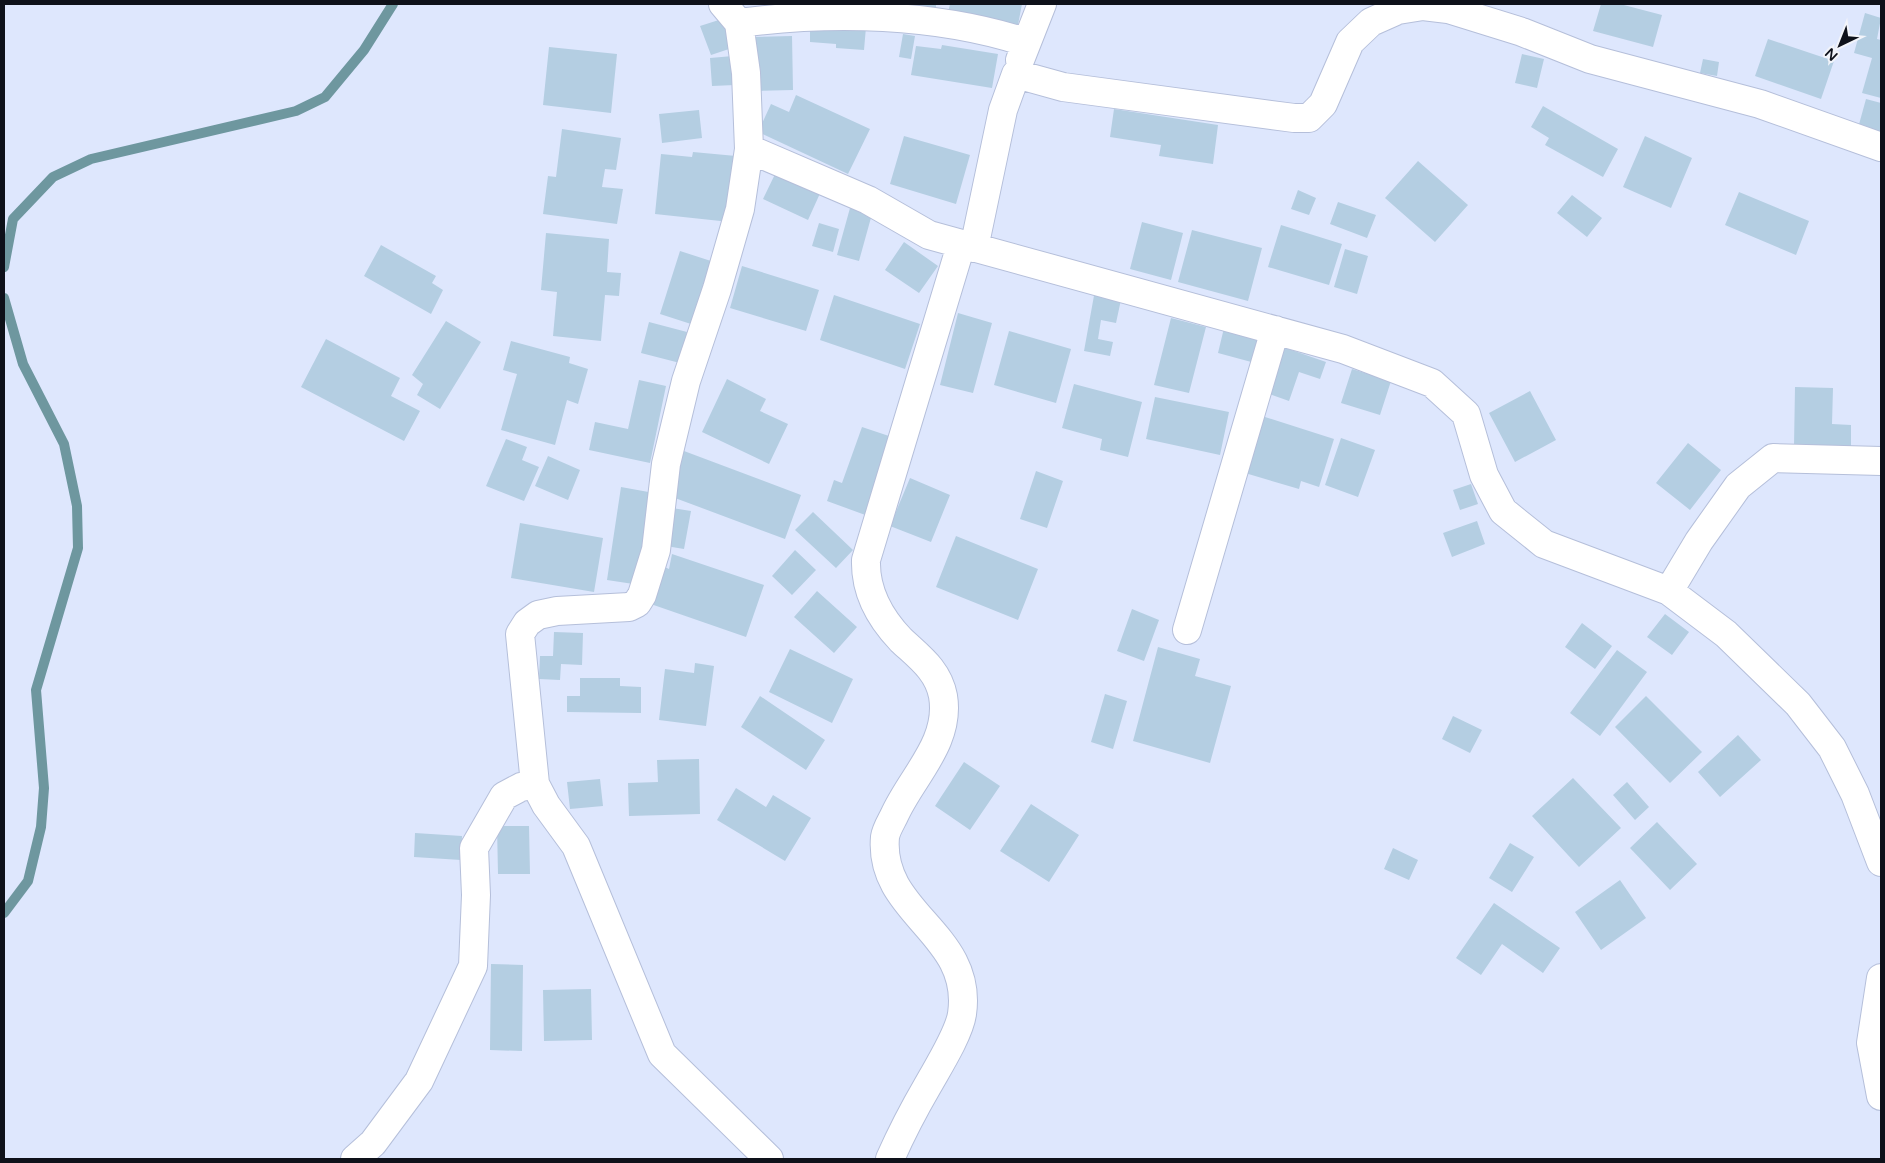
<svg xmlns="http://www.w3.org/2000/svg" width="1885" height="1163" font-family="'Varela Round',sans-serif">
  <rect width="100%" height="100%" fill="#dee7fd"/>
  <g fill="none" stroke-linecap="round" stroke-linejoin="round">
    <path stroke="#6e979f" stroke-width="10" d="M4 267 13 219 53 177 91 159 296 111 325 97 364 50 393 4
      M4 298 23 364 64 444 77 506 78 548 36 690 44 788 41 827 28 881 4 913"/>
  </g>
  <path fill="#b4cee2" d="M893 4H936V11L893 9Z
    M950 4H1022L1017 30 947 17Z
    M1601 4H1620L1662 15 1653 47 1593 31Z
    M1865 13 1881 18 1877 39 1881 40V98L1862 93 1872 58 1854 53Z
    M722 19 732 48 711 55 700 26Z
    M810 24 866 27 864 50 836 48V44L810 42Z
    M903 34 915 36 911 59 899 57Z
    M792 36 793 90 754 91 753 37Z
    M1768 39 1834 61 1821 99 1755 76Z
    M942 45 998 54 992 88 911 75 916 46 941 49Z
    M549 47 617 54 611 113 543 105Z
    M1522 54 1544 59 1537 88 1515 83Z
    M733 56 735 85 712 86 710 58Z
    M1703 59 1719 62 1717 76 1700 73Z
    M796 95 870 129 848 174 758 132 771 104 789 112Z
    M1866 99 1881 103V134L1858 128Z
    M1543 106 1618 149 1603 177 1545 145 1549 138 1531 127Z
    M1114 109 1218 125 1213 164 1159 156 1161 145 1110 137Z
    M699 110 702 138 662 143 659 114Z
    M562 129 621 138 616 170 605 169 602 187 623 189 617 224 543 214 548 176 556 177Z
    M904 136 970 155 956 204 890 184Z
    M1645 136 1692 158 1671 208 1623 187Z
    M693 152 736 156 730 222 655 214 661 154 692 157Z
    M1418 161 1468 205 1435 242 1385 198Z
    M778 168 822 189 808 220 763 199Z
    M1298 190 1316 198 1309 215 1291 209Z
    M1739 192 1809 221 1796 255 1725 225Z
    M1572 195 1602 218 1587 237 1557 213Z
    M1338 202 1376 215 1367 238 1330 224Z
    M850 208 872 214 859 261 837 255Z
    M1142 222 1183 233 1171 280 1130 269Z
    M819 223 839 229 833 252 812 246Z
    M1281 225 1342 244 1329 285 1268 267Z
    M1192 230 1262 248 1248 301 1178 282Z
    M546 233 609 239 607 272 621 273 619 296 605 295 601 341 553 336 557 292 541 290Z
    M904 242 938 266 919 293 885 270Z
    M381 245 436 276 432 283 443 290 431 314 364 276Z
    M1345 249 1368 256 1357 294 1334 287Z
    M680 251 711 261 691 324 660 314Z
    M742 266 819 290 806 331 730 308Z
    M1095 290 1122 295 1116 323 1101 320 1098 339 1113 342 1110 356 1084 351Z
    M834 295 920 324 905 369 820 340Z
    M958 313 992 323 973 393 940 385Z
    M1171 318 1206 327 1189 393 1154 385Z
    M446 321 481 342 440 409 417 395 423 384 412 375Z
    M649 322 687 332 680 363 641 353Z
    M1224 328 1262 339 1255 363 1218 353Z
    M1009 331 1071 349 1056 403 994 385Z
    M326 339 400 378 391 396 420 411 404 441 301 387Z
    M511 341 570 357 569 363 588 369 578 404 567 400 555 445 501 430 517 374 503 370Z
    M1280 346 1326 362 1320 379 1299 372 1289 401 1264 392Z
    M1352 369 1391 381 1380 415 1341 403Z
    M727 379 766 399 760 411 788 424 769 464 702 432Z
    M639 380 666 386 650 463 589 450 595 422 628 429Z
    M1074 384 1142 402 1128 457 1100 450 1102 439 1062 428Z
    M1795 387 1833 388 1832 424 1851 425V448L1794 446Z
    M1530 391 1556 440 1515 462 1489 413Z
    M1155 397 1229 412 1220 455 1146 439Z
    M1262 416 1334 439 1319 487 1301 481 1299 489 1245 473Z
    M862 427 895 438 868 516 827 501 834 480 842 483Z
    M1341 438 1375 450 1358 497 1325 485Z
    M506 439 527 447 522 460 539 467 524 501 486 486Z
    M1688 443 1721 470 1690 510 1656 483Z
    M684 451 801 495 785 539 667 495Z
    M548 456 580 470 568 500 535 486Z
    M1036 471 1063 481 1047 528 1020 519Z
    M910 478 950 495 931 542 890 526Z
    M1471 484 1478 504 1460 510 1453 490Z
    M621 487 654 493 640 585 607 580Z
    M672 508 691 511 684 549 666 546Z
    M813 512 853 550 836 568 795 530Z
    M1477 521 1485 544 1452 557 1443 533Z
    M520 523 603 538 594 592 511 578Z
    M956 536 1038 569 1018 620 936 587Z
    M795 550 816 570 792 595 772 576Z
    M672 554 764 585 746 637 645 602 658 564 669 569Z
    M817 591 857 627 834 653 794 617Z
    M1132 609 1159 620 1144 661 1117 651Z
    M1665 614 1689 632 1672 655 1647 637Z
    M1582 623 1612 646 1595 669 1565 647Z
    M554 632 583 633 582 665 561 664 560 680 539 679 540 656H553Z
    M1158 647 1200 659 1195 676 1231 686 1210 763 1133 741Z
    M790 649 853 679 832 723 769 692Z
    M1617 650 1647 672 1600 736 1570 713Z
    M695 663 714 666 706 726 659 720 665 669 694 673Z
    M580 678H620V686L641 687V713L567 712V696H580Z
    M1105 694 1127 701 1113 749 1091 742Z
    M760 696 825 740 806 770 741 727Z
    M1646 696 1702 752 1670 783 1615 727Z
    M1453 716 1482 730 1470 753 1442 739Z
    M1738 735 1761 760 1720 797 1698 772Z
    M699 759 700 814 629 816 628 783 658 782 657 760Z
    M964 762 1000 786 970 830 935 806Z
    M1573 778 1621 828 1579 867 1532 816Z
    M600 779 603 806 570 809 567 782Z
    M1627 782 1649 807 1635 820 1613 795Z
    M736 788 766 807 773 795 811 818 785 861 717 820Z
    M1031 804 1079 835 1049 882 1000 851Z
    M1657 822 1697 864 1670 890 1630 848Z
    M497 826H529L530 874H498Z
    M415 833 462 836 461 860 414 857Z
    M1510 843 1534 857 1512 892 1489 878Z
    M1393 848 1418 860 1409 880 1384 869Z
    M1620 880 1646 918 1601 950 1575 912Z
    M1494 903 1560 948 1543 973 1502 944 1481 975 1456 958Z
    M491 964 523 965 522 1051 490 1050Z
    M591 989 592 1040 544 1041 543 990Z"/>
  <g fill="none" stroke-linecap="round" stroke-linejoin="round">
    <defs>
      <path id="street" d="M723 4 739 23 746 73 749 149 740 209 717 289 686 381 666 464 656 550 642 595 637 603 629 607 557 611 538 615 527 623 520 634 535 784 546 805 576 846 662 1054 769 1159
        M739 23C833 11 935 13 1025 42
        M1020 60 1042 4
        M749 149 868 200 929 235 1343 349 1432 383 1466 414 1484 475 1503 511 1544 544 1669 591 1726 634 1798 704 1832 748 1855 794 1881 862
        M974 248 1003 110 1016 74 1063 87 1294 118H1309L1323 104 1350 42 1371 22 1398 10 1423 6 1448 9 1522 32 1590 59 1760 104 1881 147
        M1669 591 1699 541 1738 486 1773 458 1881 461
        M1187 630 1275 330
        M1881 978 1871 1043 1881 1096
        M355 1159 373 1143 419 1081 473 966 476 895 474 848 504 796 521 787 535 784
        M890 1159C901 1134 914 1109 928 1085 938 1067 959 1034 962 1014 974 933 878 914 885 837 886 830 891 822 894 816 911 777 951 743 943 696 938 670 919 657 901 640 879 617 865 591 866 560L961 245"/>
    </defs>
    <use href="#street" stroke="#b5bfda" stroke-width="30"/>
    <use href="#street" stroke="#fff" stroke-width="28"/>
  </g>
  <rect width="1885" height="1163" fill="none" stroke="#0e111a" stroke-width="10"/>
  <g transform="translate(1840 45) rotate(223)" stroke="#f2f4fa" stroke-width="4" paint-order="stroke">
  <path d="M0-4L9 19L0 12L-9 19Z" fill="#0e111a"/>
  <text y="-8" font-size="14" font-weight="bold" text-anchor="middle" fill="#0e111a">N</text>
  </g>
</svg>
